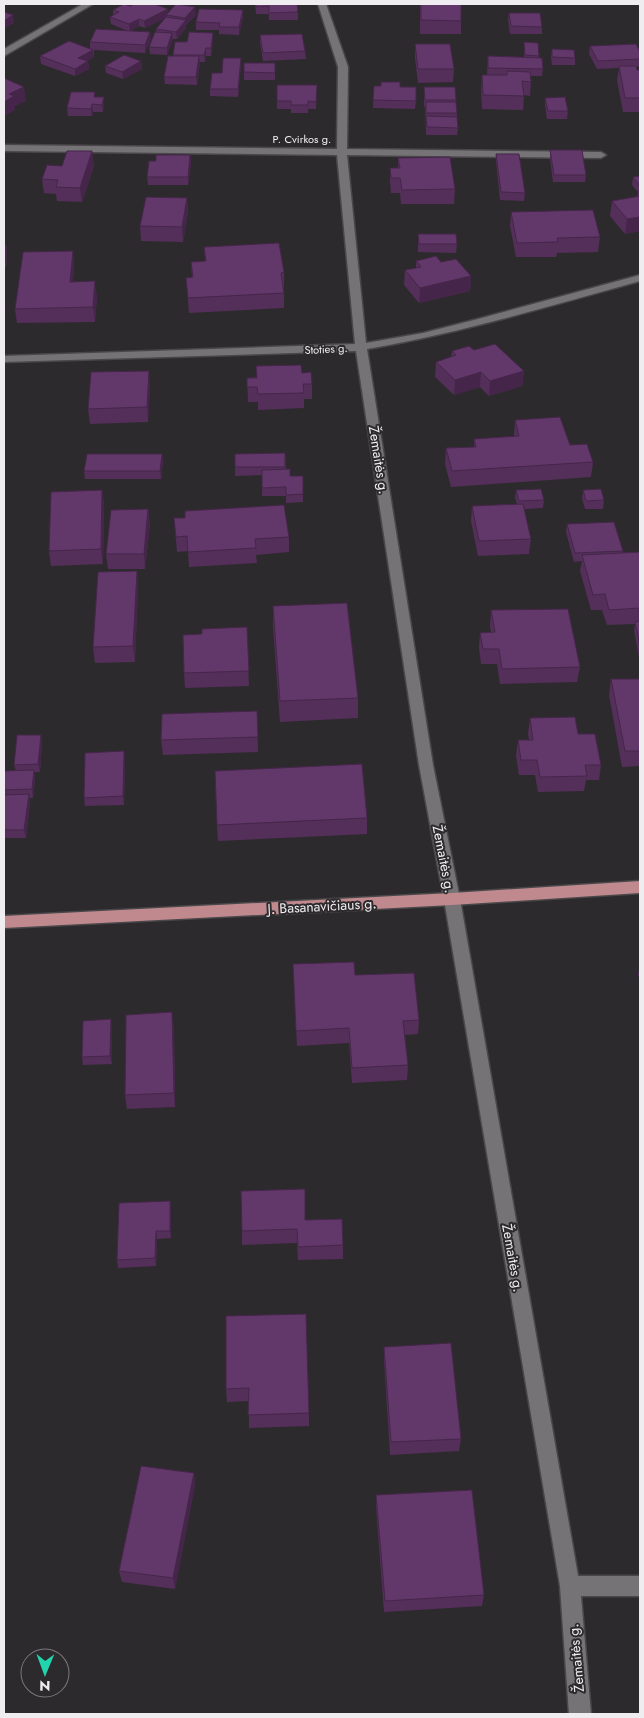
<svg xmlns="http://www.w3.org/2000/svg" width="644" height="1718" font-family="Jost,sans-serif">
  <rect width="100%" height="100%" fill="#2d2a2d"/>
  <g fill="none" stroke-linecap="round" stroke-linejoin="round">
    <defs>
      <path id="minor" d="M83 4H93L4 56V49Z
        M318 4H326L348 67 347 149 601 152 606 155 601 158 347 155 366 343 423 333 478 319 640 275V281C550 306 460 333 367 349L433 765 460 899 578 1576H640V1596H581L591 1714H569L560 1586 444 899 419 765 356 351 4 362V356L355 344 337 155 4 151V145L337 149 338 67Z"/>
      <path id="major" d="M640 881V893L452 905 4 928V916L452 893Z"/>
    </defs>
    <use href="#minor" stroke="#49474a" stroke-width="3"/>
    <use href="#major" stroke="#49474a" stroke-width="3"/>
    <use href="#minor" fill="#757376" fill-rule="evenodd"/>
    <use href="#major" fill="#bf898d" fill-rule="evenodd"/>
  </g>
  <path fill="#542f5a" d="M255 4 298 12V20H269V14H256Z
    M420 4 461 21V34H420Z
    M559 4H614L560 5Z
    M130 6 168 9V13L196 15 186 25V28L177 39H173L167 55 150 54 149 47 156 32V29L165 18 145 28 139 26 130 31 150 32 151 39 145 53 94 50V57L87 61H88L89 69 75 76 41 64 40 56 90 49V42L128 31 111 24 110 17 113 15V10Z
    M243 10V17L239 35 219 34V30H196V22Z
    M509 13 542 27V34H510L508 20Z
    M260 35 305 51 306 59 263 61 260 43Z
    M213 40 211 56H206L205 62H200L197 85 165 84 164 77 173 56 175 42Z
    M524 42 539 56V58L543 69 542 76H531V82L530 96 524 95 523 110 482 109 481 89 482 75H487L488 56 524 57Z
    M415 44 454 69 453 82 418 83 415 58Z
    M590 46 640 52V66L636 67 637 70H640V112H623L617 80 619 68 597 69 589 54Z
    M552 49 575 58V65H552L551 57Z
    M141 61 142 69 123 79 106 73 105 66Z
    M275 63V80H244V72Z
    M241 65 238 97 210 96V89L222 73Z
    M317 85 316 109H308V113H291V109H277V101Z
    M374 86 400 87 416 101 415 109 373 108Z
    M424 87H455L458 128 457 135H426L425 107H424Z
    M96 97 104 104 103 112H93L92 116H68L67 108Z
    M545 98 568 111 567 119H547L545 105Z
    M550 150 586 175 585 182H553L550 158Z
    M92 151 94 166 82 202 57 201 56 194 44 193 42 179Z
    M496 154 525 193 524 201 500 200 496 161Z
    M190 155 191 163 188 185H148L147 177Z
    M398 158 455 189 454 204H401L400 193H391L390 182V168H398Z
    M640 176V231L625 234 610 216 612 201 637 197 638 192 632 185 633 177Z
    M187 198 188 212 183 242 141 241 140 226Z
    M511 212 600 237 598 252 557 253 556 257H516L510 226Z
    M418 234 457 244 456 253 418 252Z
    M4 245H6L7 253 6 267H4Z
    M204 247 284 272V287H283L284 293V308L189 313 186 278 192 277 191 262 205 261Z
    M73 251 74 265 73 282 97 296 95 322 17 323 15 309Z
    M416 261 441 262 471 276 470 291 419 303 404 285 405 270 416 268Z
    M474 350 524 371 522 386 489 396 480 387 454 395 435 377 436 362 451 357 452 351Z
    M302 373 312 384V399H304V408L258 410V402H248L247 378Z
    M150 386 148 422 90 424 88 409Z
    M515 420 570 445 593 462 591 477 451 487 445 464 446 448 474 447V439L514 436Z
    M285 453 286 470 303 494V502L286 503V496H262V475L235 476V467Z
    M162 454 163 462 161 479H85L84 471Z
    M102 490 104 505 103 564 51 566 49 551Z
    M516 490 544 500 543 508 524 509 531 539 529 554 478 556 471 521 472 506 517 504 515 498Z
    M583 490 604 500 603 509H585L582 498Z
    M148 509 150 525 145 569H108L106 554Z
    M174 518 289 537V552L256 555 257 563 189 567 188 551 177 552Z
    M567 524 623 551V553L640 552V657H639L634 630 635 624 607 625 602 610H591L580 571 582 561 574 562 566 532Z
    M137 571 138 587 135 662 95 663 93 647Z
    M273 606 358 698V718L280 722 273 627Z
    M491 610 580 667 577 682 500 684 497 664H481L479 648 480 633 491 632 490 626Z
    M247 627 249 686 185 688 184 673 202 634Z
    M611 679H640V766L622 767 609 695Z
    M257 711 258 752 163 755 161 740Z
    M530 718 578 734 601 765 599 780H586L584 791 538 792 535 775H519L516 756 518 740H529L528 734Z
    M41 735 42 743 40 772H34L35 779 33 798H29L30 803 26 838H4V771H16L14 765Z
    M124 751 125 759 124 805 85 806 84 798Z
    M367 818V834L218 841 217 825Z
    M293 964 355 975 419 1020 418 1034 405 1035 408 1065 407 1080 352 1083 349 1043 297 1046Z
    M640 965V982L638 974Z
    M174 1027 175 1107 127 1109 125 1095Z
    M112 1028V1064L83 1065 82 1057Z
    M170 1201 171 1209V1238L157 1239 156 1266 118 1268 117 1260Z
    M305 1220 343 1245V1259L298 1260 297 1243 242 1245V1231Z
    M226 1316 309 1413V1426L249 1428V1401L227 1402 226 1389Z
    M384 1347 461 1439 459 1451 390 1455 384 1360Z
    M194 1473 195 1485 175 1589 122 1582 119 1571Z
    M376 1495 484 1595 482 1606 384 1612 376 1507Z"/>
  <path fill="#45264a" d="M195 7 196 15 186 25V28L177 39 176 32 185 21V18Z
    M168 9V16L166 15V18L145 28 144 21Z
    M243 10V17L239 35V27Z
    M13 15 14 23 4 29V21Z
    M139 19V26L130 31 129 24Z
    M150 32 151 39 145 53V45Z
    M172 33 173 40 167 55V48Z
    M213 33V40L211 56V48Z
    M206 48V56L205 62 204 55Z
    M93 50 94 57 79 65 78 58Z
    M199 56 200 63 197 85 196 77Z
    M241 58V65L238 97V89Z
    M88 61 89 69 75 76V69Z
    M141 61 142 69 123 79 122 72Z
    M24 87 26 101 15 106V110L5 116 4 102 9 94Z
    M104 97V104L103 112 102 105Z
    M92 104 93 112 92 116 91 109Z
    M92 151 94 166 82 202 80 188Z
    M190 155 191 163 188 185V177Z
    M187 198 188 212 183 242 182 227Z
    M640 217V231L625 234 627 219Z
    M6 245 7 253 6 267 5 259Z
    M73 251 74 265 72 297 70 282Z
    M471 276 470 291 419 303 420 288Z
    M95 281 97 296 95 322 93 307Z
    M149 371 150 386 148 422 147 407Z
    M524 371 522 386 489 396 490 381Z
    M481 372 480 387 454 395 455 380Z
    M162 454 163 462 161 479 160 471Z
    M102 490 104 505 103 564 101 549Z
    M148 509 150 525 145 569 144 554Z
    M137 571 138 587 135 662 133 646Z
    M4 698 5 703 4 713Z
    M41 735 42 743 40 772 38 764Z
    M124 751 125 759 124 805 123 796Z
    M34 770 35 779 33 798 32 789Z
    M29 794 30 803 26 838 24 830Z
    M172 1012 174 1027 175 1107 174 1093Z
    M111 1019 112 1028V1064L110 1056Z
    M170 1201 171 1209V1238L170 1231Z
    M156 1231 157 1239 156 1266 155 1258Z
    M194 1473 195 1485 175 1589 173 1578Z"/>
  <path fill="#623769" stroke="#45264a" d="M124 4 130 6 135 4H154L168 9 144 21 139 19 129 24 110 17 119 12 113 10Z
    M176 4 195 7 185 18 166 15Z
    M256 4H297L298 12 269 13V6L256 7Z
    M421 4H461V21L421 20Z
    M199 9 243 10 239 27H219L220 23 196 22Z
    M4 12 13 15 4 21Z
    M509 13H540L542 27 511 26Z
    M166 17 186 20 176 32 156 29Z
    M96 29 150 32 145 45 90 42Z
    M155 32 172 33 167 48 149 47Z
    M189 32 213 33 211 48H206L204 55H173L175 42H187Z
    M302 34 305 51 263 53 260 35Z
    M69 41 93 50 78 58 88 61 75 69 40 56Z
    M524 42 538 43 539 56 525 55Z
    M415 44H450L454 69H418Z
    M636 44 640 52V59L598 61 590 46Z
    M552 49 574 50 575 58 552 57Z
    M124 55 141 61 122 72 105 66Z
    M168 56H199L196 77H164Z
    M488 56 542 58 543 69 488 68Z
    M223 58H241L238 89H210L212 73H222Z
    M244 63H275V73L244 72Z
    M619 66H636L637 70H640V98H625Z
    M507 71 530 72 531 82 522 81 524 96 483 95 482 75H507Z
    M4 78 24 87 9 94 14 96 4 102Z
    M381 82H400V87H416V101L373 100 374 86H381Z
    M277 85H317L316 102 308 101V105H291V101H277Z
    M424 87H455L456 100H425Z
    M71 92H95L94 97H104L102 105 92 104 91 109 67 108Z
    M565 97 568 111H548L545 98Z
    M426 102H456L457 113H426Z
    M426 116 457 117 458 128 427 127Z
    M550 150H582L586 175H554Z
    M67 151H92L80 188 56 187 58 180 42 179 47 165 62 166Z
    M496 154H519L525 193 501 192Z
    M156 155H190L188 177H147L149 161H156Z
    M450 157 455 189 402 190 400 178H391L390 168H400L398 158Z
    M640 176V186L633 177Z
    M640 196V217L627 219 612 201Z
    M146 197 187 198 182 227 140 226Z
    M593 210 600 237 557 238 558 242 517 243 511 212Z
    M418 234H456L457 244H419Z
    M279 243 284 272 281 273 284 293 188 298 186 278 193 277 191 262 206 261 204 247Z
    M4 245H6L5 259H4Z
    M73 251 70 282 95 281 93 307 15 309 23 252Z
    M436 256 441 262 456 259 471 276 420 288 405 270 421 267 416 261Z
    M495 344 524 371 490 381 481 372 455 380 436 362 456 355 452 351 469 346 474 350Z
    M301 365 302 373 311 372 312 384H303L304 393 258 394 257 387H247V378H257L256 366Z
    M149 371 147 407 88 409 91 372Z
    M560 417 570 445 587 444 593 462 452 471 446 448 476 447 474 439 519 436 515 420Z
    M285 453V467H235V454Z
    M87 454H162L160 471H84Z
    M290 469V476H303V494L286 495V487L262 488V470Z
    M541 489 544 500 519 501 516 490Z
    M601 489 604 500 586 501 583 490Z
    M102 490 101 549 49 551 51 492Z
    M523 504 531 539 479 541 472 506Z
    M284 505 289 537 255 539 256 548 188 552 187 536 176 537 174 518H185V511Z
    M148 509 144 554H106L111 510Z
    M614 522 623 551 575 553 567 524Z
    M640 552V608L609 610 605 594 593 595 582 555Z
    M137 571 133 646 93 647 98 572Z
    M347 603 358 698 280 701 273 606Z
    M568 609 580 667 502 669 499 649H483L480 633 495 632 491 610Z
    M640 621V646L635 622Z
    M247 627 249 671 184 673 183 635 202 634V629Z
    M611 679H640V751H625Z
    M257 711 258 737 161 740 162 714Z
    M575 717 578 734H595L601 765H585L587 776 540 777 537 760H521L518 740H533L530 718Z
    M17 735H41L38 764 14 765Z
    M124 751 123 796 84 798 85 753Z
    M362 764 367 818 217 825 215 771Z
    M34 770 32 789 4 790V771Z
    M29 794 24 830H4V795Z
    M354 962 355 975 414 973 419 1020 403 1021 408 1065 352 1068 349 1028 296 1031 293 964Z
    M172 1012 174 1093 125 1095 126 1015Z
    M111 1019 110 1056 82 1057 83 1021Z
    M305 1189V1220L342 1219 343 1245 298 1247 297 1229 242 1231 241 1191Z
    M170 1201V1231H156L155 1258 117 1260 119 1203Z
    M306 1314 309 1413 248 1415 249 1388 226 1389V1316Z
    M451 1343 461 1439 391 1442 384 1347Z
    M141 1466 194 1473 173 1578 119 1571Z
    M472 1490 484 1595 385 1601 376 1495Z"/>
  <g text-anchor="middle" stroke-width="4" stroke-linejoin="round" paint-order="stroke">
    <g font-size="11" fill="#efedef" stroke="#2d2a2d">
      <text x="302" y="143">P. Cvirkos g.</text>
      <text transform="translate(326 349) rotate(-3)" y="4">Stoties g.</text>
    </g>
    <g font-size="14" fill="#efedef" stroke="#2d2a2d">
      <text transform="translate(379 460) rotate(81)" y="5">Žemaitės g.</text>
      <text transform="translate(444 859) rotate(79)" y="5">Žemaitės g.</text>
      <text transform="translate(322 906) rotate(-3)" y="5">J. Basanavičiaus g.</text>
      <text transform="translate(513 1258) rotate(80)" y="5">Žemaitės g.</text>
      <text transform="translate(576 1658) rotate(-95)" y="5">Žemaitės g.</text>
    </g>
  </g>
  <rect width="644" height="1718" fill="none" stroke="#efedef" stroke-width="10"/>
  <g transform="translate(45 1673) rotate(181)"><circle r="24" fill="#2d2a2d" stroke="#7b787b"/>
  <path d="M0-4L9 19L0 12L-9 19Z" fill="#23d5af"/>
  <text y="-8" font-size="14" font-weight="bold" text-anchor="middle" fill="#efedef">N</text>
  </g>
</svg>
